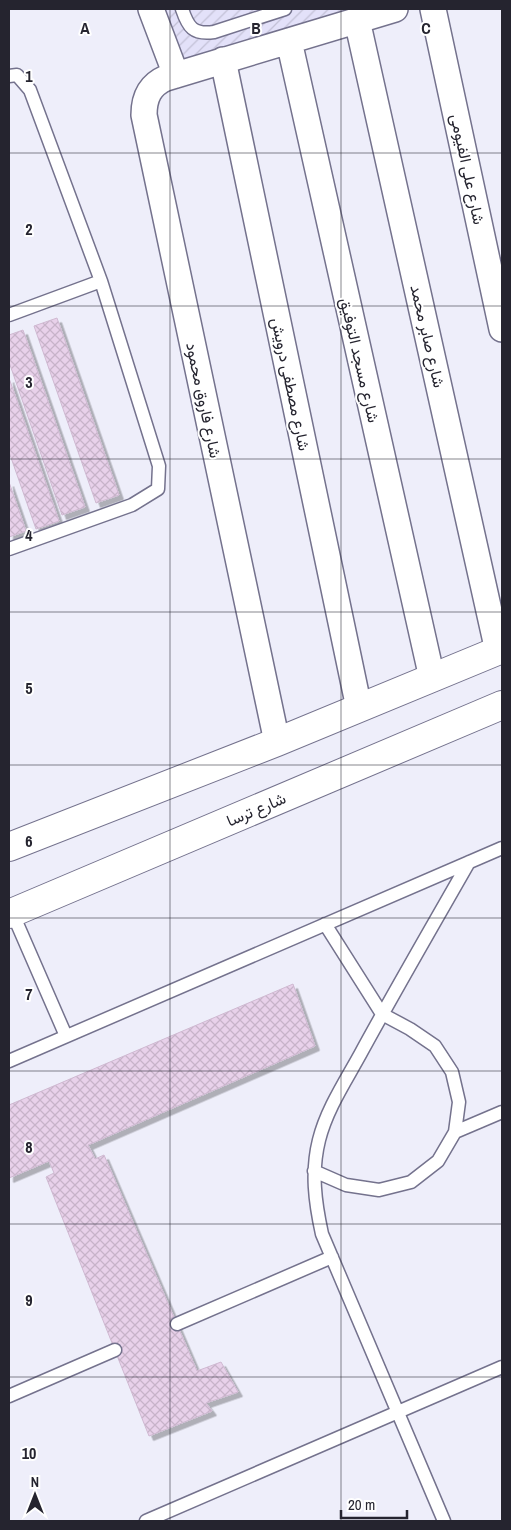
<svg xmlns="http://www.w3.org/2000/svg" width="511" height="1530" font-family="'Archivo Narrow',Vazirmatn,sans-serif">
  <defs>
    <pattern id="industrial-furrows" width="10" height="10" patternUnits="userSpaceOnUse" patternTransform="scale(1.25)"><rect width="10" height="10" fill="#e3e1f9"/><path d="M-1 1l2-2M0 10L10 0M9 11l2-2" fill="none" stroke="#c3c1d6"/></pattern>
    <pattern id="building-cross-hatch" width="8" height="8" patternUnits="userSpaceOnUse" patternTransform="scale(1.25)"><rect width="8" height="8" fill="#e8d1ea"/><path d="M0 0l8 8M0 8l8-8" fill="none" stroke="#c7b3c9"/></pattern>
    <filter id="shadow"><feDropShadow dx="4.5" dy="4.5" stdDeviation="0" flood-color="#0004"/></filter>
  </defs>
  <rect width="100%" height="100%" fill="#eeeefa"/>
  <path fill="url(#industrial-furrows)" d="M164 9H346L180 61Z"/>
  <path fill="url(#building-cross-hatch)" stroke="#cfb9d1" filter="url(#shadow)" d="M57 318 119 495 96 503 34 326Z
    M23 330 85 507 62 515 9 362V335Z
    M9 378 59 521 36 529 9 452Z
    M9 482 26 531 9 537Z
    M293 984 315 1046 88 1145 95 1159 104 1155 197 1371 221 1362 238 1392 206 1403 212 1411 149 1436 46 1177 54 1173 49 1161 9 1178V1105Z"/>
  <g fill="none" stroke-linecap="round" stroke-linejoin="round">
    <defs>
      <path id="lane" d="M182 9C188 27 193 35 214 32L285 9
        M9 76 17 75 30 90 101 281 159 466 158 489 132 505 9 549
        M9 315 101 281
        M12 912 66 1036
        M9 1061 502 848
        M455 1132 502 1112
        M314 1171 346 1185 379 1190 411 1182 438 1161 455 1132 459 1102 452 1072 435 1046 410 1029 382 1014 325 924
        M177 1324 332 1257
        M9 1396 115 1350
        M146 1521 502 1367
        M444 1521 322 1234C315 1202 311 1172 319 1140 327 1108 347 1079 362 1051 397 987 433 925 469 862"/>
      <path id="street" d="M151 9 176 75
        M433 9 502 329
        M357 20 498 651
        M289 41 432 678
        M223 60 359 708
        M277 742 144 115C144 97 150 85 166 78L395 9"/>
      <path id="secondary" d="M9 847 277 742 502 649
        M9 914 502 705"/>
    </defs>
    <use href="#lane" stroke="#74728d" stroke-width="15"/>
    <use href="#street" stroke="#74728d" stroke-width="28"/>
    <use href="#secondary" stroke="#74728d" stroke-width="30"/>
    <use href="#lane" stroke="#fff" stroke-width="12"/>
    <use href="#street" stroke="#fff" stroke-width="25"/>
    <use href="#secondary" stroke="#fff" stroke-width="28"/>
  </g>
  <path fill="none" stroke="#25242f" stroke-width="1" stroke-opacity="0.55" d="M170 9V1521M341 9V1521M9 153H502M9 306H502M9 459H502M9 612H502M9 765H502M9 918H502M9 1071H502M9 1224H502M9 1377H502"/>
  <g text-anchor="middle" stroke-width="4" stroke-linejoin="round" paint-order="stroke">
    <g font-size="16" fill="#25242f" stroke="#fff">
      <text transform="translate(468 169) rotate(78)" y="6">شارع على الفيومى</text>
      <text transform="translate(428 336) rotate(77)" y="6">شارع صابر محمد</text>
      <text transform="translate(360 360) rotate(77)" y="6">شارع مسجد التوفيق</text>
      <text transform="translate(291 384) rotate(78)" y="6">شارع مصطفى درويش</text>
      <text transform="translate(204 400) rotate(78)" y="6">شارع فاروق محمود</text>
      <text transform="translate(256 809) rotate(-23)" y="6">شارع ترسا</text>
    </g>
  </g>
  <g font-size="16" text-anchor="middle" font-weight="bold" fill="#25242f" stroke="#fff" stroke-width="4" stroke-linejoin="round" paint-order="stroke">
    <text x="85" y="34">A</text>
    <text x="256" y="34">B</text>
    <text x="426" y="34">C</text>
    <text x="29" y="82">1</text>
    <text x="29" y="235">2</text>
    <text x="29" y="388">3</text>
    <text x="29" y="541">4</text>
    <text x="29" y="694">5</text>
    <text x="29" y="847">6</text>
    <text x="29" y="1000">7</text>
    <text x="29" y="1153">8</text>
    <text x="29" y="1306">9</text>
    <text x="29" y="1459">10</text>
  </g>
  <rect width="511" height="1530" fill="none" stroke="#25242f" stroke-width="20"/>
  <g transform="translate(35 1495)" stroke="#ffffff" stroke-width="4" paint-order="stroke">
  <path d="M0-4L9 19L0 12L-9 19Z" fill="#25242f"/>
  <text y="-8" font-size="14" font-weight="bold" text-anchor="middle" fill="#25242f">N</text>
  </g>
  <path d="M341 1510v8h66v-8" fill="none" stroke="#25242f" stroke-width="2.5"/>
  <text x="348" y="1510" font-size="15" fill="#25242f" stroke="#ffffff" stroke-width="4" paint-order="stroke">20 m</text>
</svg>
